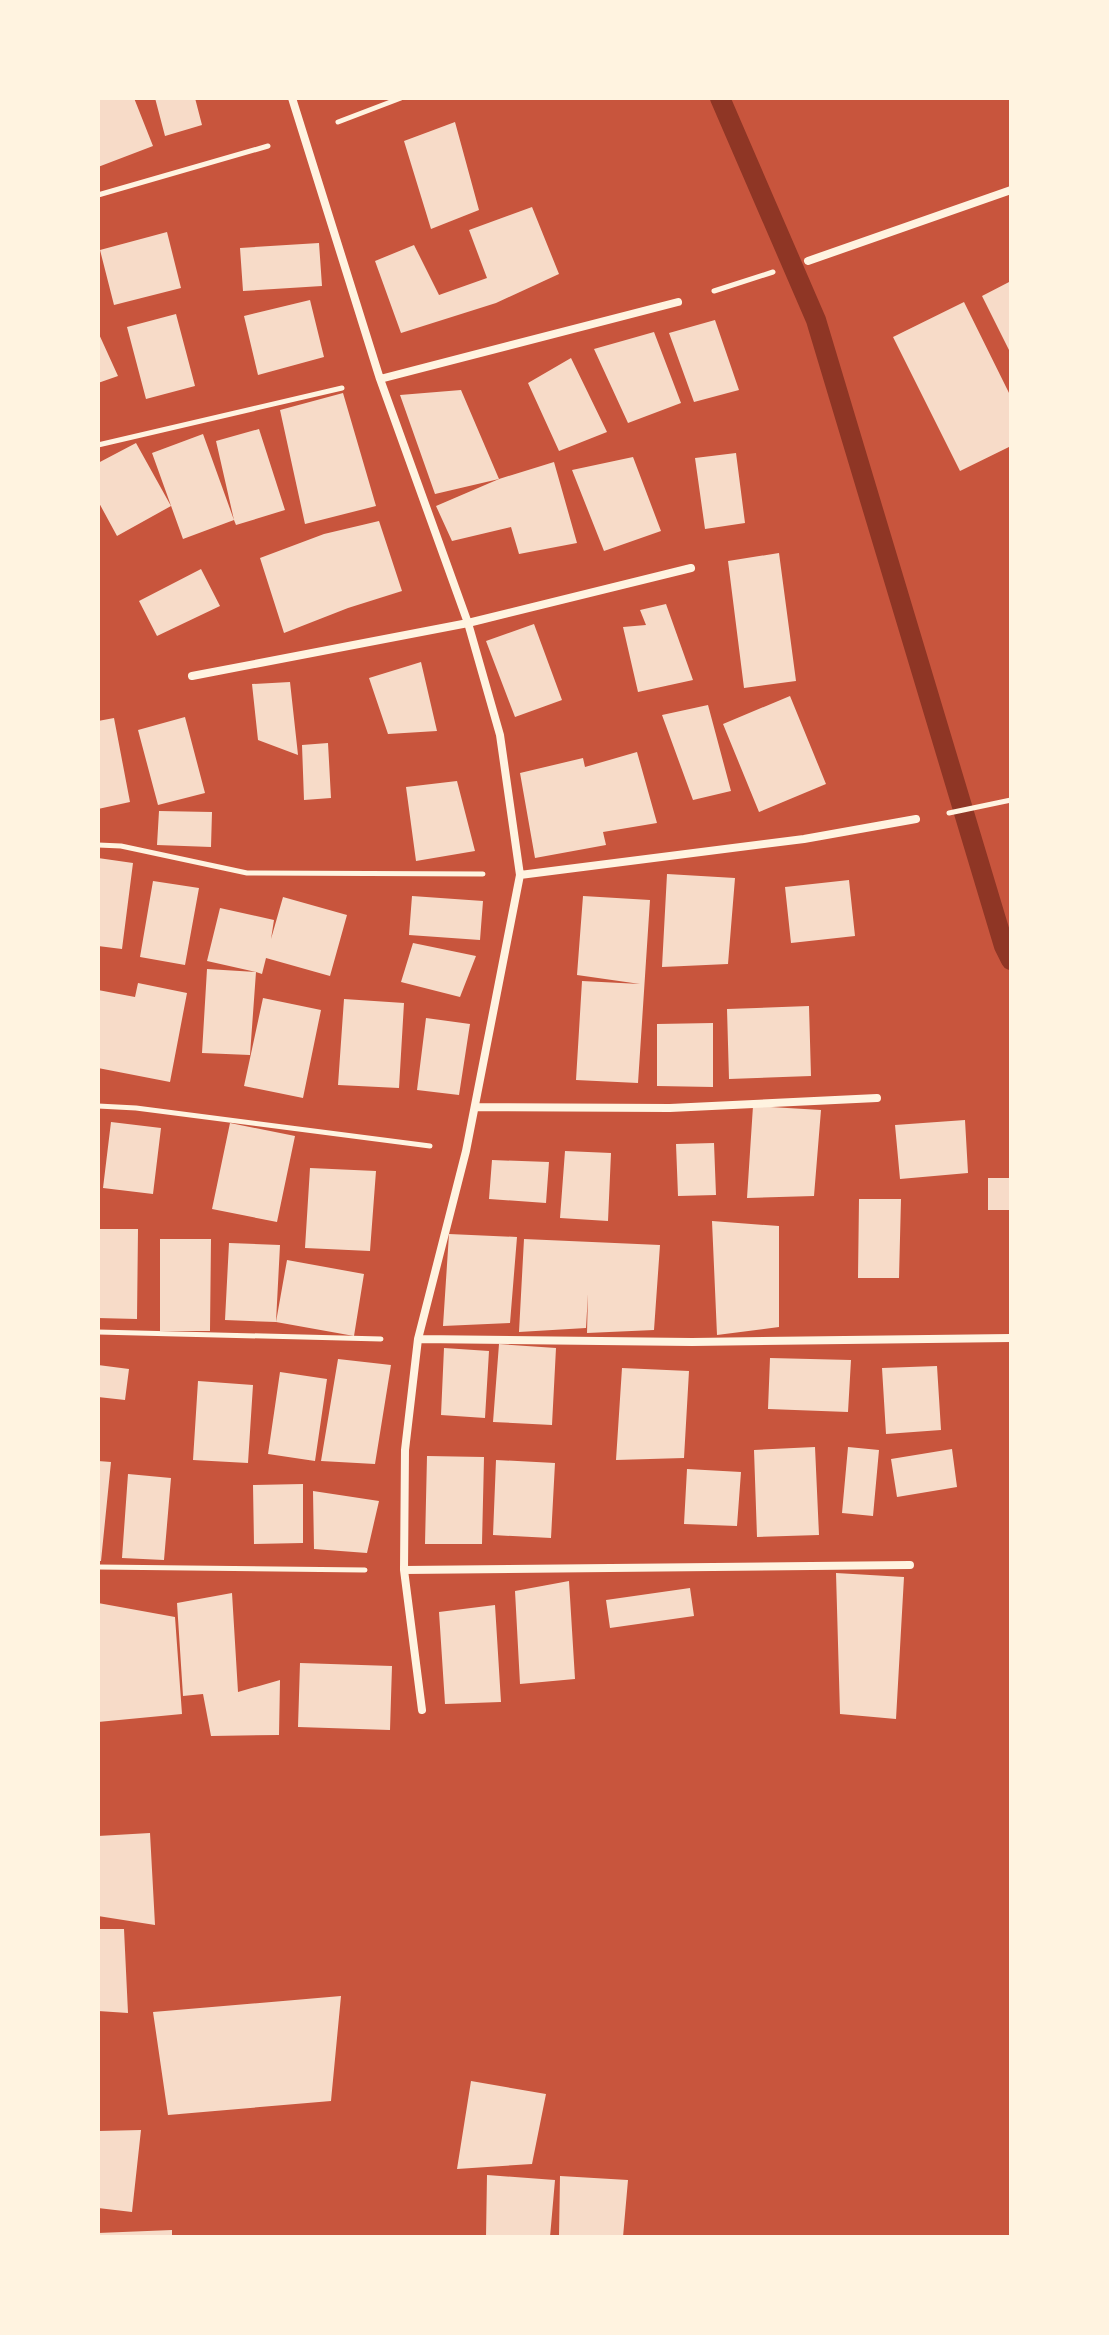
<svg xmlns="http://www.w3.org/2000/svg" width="1109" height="2335" font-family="'Roboto Serif',serif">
  <rect width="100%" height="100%" fill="#c8553d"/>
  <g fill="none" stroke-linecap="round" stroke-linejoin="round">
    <path stroke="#8f3625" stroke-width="20" d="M720 98 816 320 1004 946 1011 960"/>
  </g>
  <path fill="#f7dbc8" d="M98 98H134L153 146 98 167Z
    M155 98H195L202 125 165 136Z
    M455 122 479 210 431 229 404 141Z
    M532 207 559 274 496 303 401 333 375 261 414 245 439 295 487 278 469 230Z
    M167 232 181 288 114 305 100 250Z
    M319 243 322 286 243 291 240 248Z
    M1011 281V354L982 296Z
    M310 300 324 357 258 375 244 316Z
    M964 302 1011 397V446L960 471 893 337Z
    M176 314 195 386 146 399 127 327Z
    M715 320 739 390 694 402 669 333Z
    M98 332 118 376 98 383Z
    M654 332 681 403 628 423 594 349Z
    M571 358 607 432 559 451 528 383Z
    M461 390 499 479 554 462 577 543 519 554 511 527 452 541 436 506 499 479 435 494 400 395Z
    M343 393 376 506 305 524 280 410Z
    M259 429 285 510 236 525 234 520 183 539 152 453 203 434 234 520 216 441Z
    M136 443 171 506 117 536 98 501V463Z
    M736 453 745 523 705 529 695 458Z
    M633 457 661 531 604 551 572 470Z
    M379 521 402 591 348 608 284 633 260 558 324 534Z
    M779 553 796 681 744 688 728 561Z
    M201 569 220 606 157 636 139 601Z
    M666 604 693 680 638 692 623 627 646 625 640 610Z
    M534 624 562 700 515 717 486 641Z
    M421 662 437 731 388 734 369 678Z
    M290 682 298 755 258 740 252 684Z
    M790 696 826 784 759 812 723 724Z
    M708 705 731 791 693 800 662 715Z
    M185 717 205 793 158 805 138 730Z
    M114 718 130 802 98 809V721Z
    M328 743 331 798 304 800 302 745Z
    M637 752 657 823 603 832 606 845 535 858 520 773 583 758 585 767Z
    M457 781 475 851 416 861 406 787Z
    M159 811 212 812 211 847 157 845Z
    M98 858 133 863 122 949 98 946Z
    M667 874 735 878 728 964 662 967Z
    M849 880 855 936 791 943 785 887Z
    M153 881 199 888 185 965 140 957Z
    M412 896 483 901 480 940 409 935Z
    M583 896 650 900 638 1083 576 1080 582 981 640 984 577 975Z
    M283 897 347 915 330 976 266 958 262 974 256 972 250 1055 202 1053 207 969 256 972 207 961 220 908 274 920 271 939Z
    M413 943 476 956 460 997 401 982Z
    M138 983 187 993 170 1082 98 1068V990L135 997Z
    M263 998 321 1010 303 1098 244 1086Z
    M344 999 404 1003 399 1088 338 1085Z
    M809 1006 811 1076 729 1079 727 1009Z
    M426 1018 470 1024 459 1095 417 1090Z
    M713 1023V1087L657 1086V1024Z
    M753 1106 821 1110 814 1196 747 1198Z
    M965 1120 968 1173 900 1179 895 1125Z
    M111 1122 161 1128 153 1194 103 1188Z
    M230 1123 295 1136 277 1222 212 1209Z
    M714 1143 716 1195 678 1196 676 1144Z
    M565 1151 611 1153 608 1221 560 1218Z
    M492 1160 549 1162 546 1203 489 1199Z
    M310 1168 376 1171 370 1251 305 1248Z
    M988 1178H1011V1210H988Z
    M859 1199H901L899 1278H858Z
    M712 1221 779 1226V1327L717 1335Z
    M98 1229H138L137 1319 98 1318Z
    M449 1234 517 1237 510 1323 443 1326Z
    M160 1239H211L210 1331H160Z
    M524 1239 660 1245 654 1330 587 1333 588 1294 586 1328 519 1332Z
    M229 1243 280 1245 276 1322 287 1260 364 1274 354 1336 276 1322 225 1320Z
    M499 1344 556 1348 552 1425 493 1422Z
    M444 1348 489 1351 485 1418 441 1415Z
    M770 1358 851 1360 848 1412 768 1409Z
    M338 1359 391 1365 375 1464 321 1461Z
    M98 1365 129 1369 125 1400 98 1397Z
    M937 1366 941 1430 886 1434 882 1368Z
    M622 1368 689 1371 684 1458 616 1460Z
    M280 1372 327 1379 315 1461 268 1454Z
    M198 1381 253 1385 248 1463 193 1460Z
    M815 1447 819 1535 757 1537 754 1450Z
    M848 1447 879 1450 873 1516 842 1513Z
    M952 1449 957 1487 897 1497 891 1459Z
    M427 1456 484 1457 482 1544H425Z
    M496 1460 555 1463 551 1538 493 1535Z
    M98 1461 111 1462 101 1561H98Z
    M687 1469 741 1472 737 1526 684 1524Z
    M128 1474 171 1478 164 1560 122 1558Z
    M303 1484V1543L254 1544 253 1485Z
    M313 1491 379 1501 367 1553 314 1549Z
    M836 1573 904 1577 896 1719 840 1714Z
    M569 1581 575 1679 520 1684 515 1591Z
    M690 1588 694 1616 610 1628 606 1600Z
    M232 1593 238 1692 280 1680 279 1735 211 1736 203 1694 183 1696 177 1603Z
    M98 1603 175 1617 182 1714 98 1722Z
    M495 1605 501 1702 445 1704 439 1612Z
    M300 1663 392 1666 390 1730 298 1727Z
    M150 1833 155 1925 98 1916V1836Z
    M98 1929H124L128 2013 98 2011Z
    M341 1996 331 2101 168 2115 153 2012Z
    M471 2081 546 2094 532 2164 457 2169Z
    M141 2130 132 2212 98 2208V2131Z
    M487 2175 555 2180 550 2237H486Z
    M560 2176 628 2180 623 2237H559Z
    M172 2230V2237H98V2233Z"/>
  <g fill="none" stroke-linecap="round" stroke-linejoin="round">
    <path stroke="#fff3e0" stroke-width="5" d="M338 122 401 98
      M98 195 268 146
      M714 291 773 272
      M98 445 342 388
      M949 813 1011 800
      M98 845 121 846 247 873 483 874
      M98 1106 136 1108 430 1146
      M98 1332 381 1339
      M98 1567 365 1570"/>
    <path stroke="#fff3e0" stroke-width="8" d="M292 98 380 379 468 623 500 735 520 875 466 1151 418 1339 405 1450 404 1570 422 1710
      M808 261 1011 190
      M380 379 678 302
      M192 676 468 623 691 568
      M520 875 804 839 916 819
      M476 1107 670 1108 877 1098
      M418 1339 692 1342 1011 1338
      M404 1570 910 1565"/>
  </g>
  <rect width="1109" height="2335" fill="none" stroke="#fff3e0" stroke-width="200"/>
</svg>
